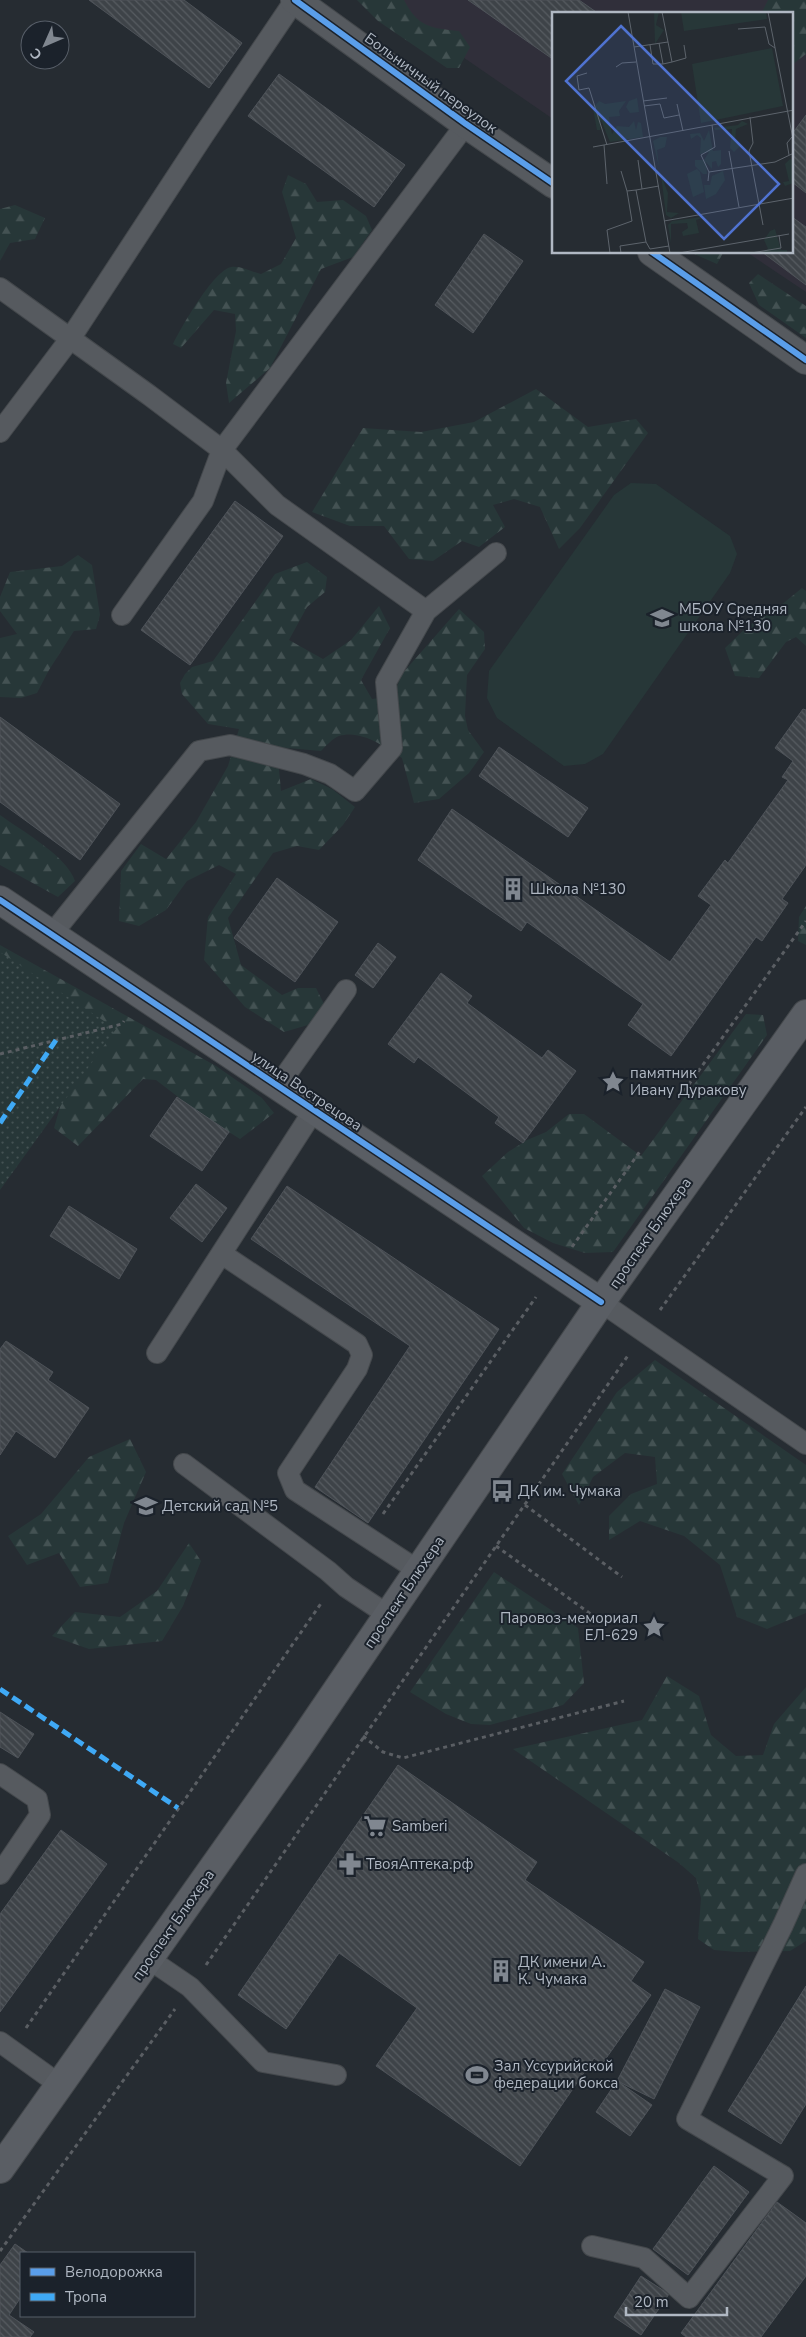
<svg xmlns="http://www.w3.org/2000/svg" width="806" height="2337" font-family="'Nunito Sans',sans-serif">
  <defs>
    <pattern id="forest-firs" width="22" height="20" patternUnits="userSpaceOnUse" patternTransform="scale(1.25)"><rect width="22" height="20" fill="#273738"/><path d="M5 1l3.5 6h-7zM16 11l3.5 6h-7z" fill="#445253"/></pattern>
    <pattern id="park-dots" width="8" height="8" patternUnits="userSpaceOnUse" patternTransform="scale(1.25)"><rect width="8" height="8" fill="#273738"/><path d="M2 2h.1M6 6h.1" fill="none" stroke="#445253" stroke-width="1.8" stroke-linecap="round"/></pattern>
    <pattern id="building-back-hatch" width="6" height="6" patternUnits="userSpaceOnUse" patternTransform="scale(1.25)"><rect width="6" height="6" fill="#3e4348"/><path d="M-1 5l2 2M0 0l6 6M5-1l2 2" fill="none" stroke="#575c61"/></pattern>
  </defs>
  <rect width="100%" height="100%" fill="#262c32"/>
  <path fill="#302f3a" d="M380 0H806V292L748 253 792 252V14H554L553 119Z"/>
  <path fill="url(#forest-firs)" d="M357 0H404C418 27 430 28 459 31L470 47 459 68H447L378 21Z
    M768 0H806V54L792 65V14H761Z
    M288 175 306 184 317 202 343 200 366 216 372 230 353 257 321 269 270 368 229 403 226 383 236 331 235 314 214 310 181 348 173 344C181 328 213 271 231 267 239 265 253 272 261 274L281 264 296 238 282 192Z
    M15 205 45 218 35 239 10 243 0 261V209Z
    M692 253 723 252V253L717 264Z
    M758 274 806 306V338L759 305 749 283Z
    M536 389 588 427 636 419 648 433 580 528 559 549 540 507 514 499 493 505 505 527 479 547 462 541 433 561 409 559 384 526H350L312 512 363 428 421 432 474 422Z
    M78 555 92 565 100 615 96 629 74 631 49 670 37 693 21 698 0 697V638L17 634 0 611V597L10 572 62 566Z
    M307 562 327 577 325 592 307 607 289 640 323 659 351 640 379 606 390 628 361 680 372 699 394 696 401 675 459 609 484 632 485 649 467 675 465 716 468 730 484 752 469 773 439 799 414 803 402 758C385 747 361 729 339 736 333 738 326 746 321 751L277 747 281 791 311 779 332 789 355 807 343 825 319 850 297 846 273 853 228 918 241 965 282 995 298 988H316L325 1006 308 1025 284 1032 245 1007 204 960 208 917 236 874 219 865 187 881 166 910 139 926 119 921 121 871 141 844 166 859 196 822 228 766 239 729 208 724 182 694 180 683 185 674 192 667 213 661 275 574Z
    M802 588 806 591V646L796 637 786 642 759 678 735 676 725 648 748 626 775 610Z
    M0 815C22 831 67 856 75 881L58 897 0 865Z
    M806 906V945L798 941 799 917Z
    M0 945 216 1066 262 1098 274 1113 240 1139 199 1113 156 1080 143 1079 78 1146 54 1128 71 1069 0 992Z
    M746 1014 763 1015 767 1035 613 1252 585 1253 553 1243 524 1228 482 1176 508 1152 527 1140 546 1132 569 1114H584L641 1156Z
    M655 1360 806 1465V1613L767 1629 737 1617 720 1565 684 1536 640 1521 609 1540V1516L631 1494 657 1484 655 1457 625 1453 593 1477 579 1505 562 1474 617 1392Z
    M130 1439 146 1472 124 1523 108 1583 80 1587 59 1553 27 1565 8 1536 41 1514 89 1457Z
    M189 1543 201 1561 183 1606 162 1641 89 1649 52 1636 75 1612 120 1617 157 1591Z
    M494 1572 578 1628 584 1683 563 1705 490 1725 471 1724 446 1714 410 1692Z
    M667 1676 699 1696 711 1735 736 1756 763 1755 774 1724 806 1687V1941L790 1951 737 1952 714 1950 698 1939 701 1898 696 1878 679 1863 513 1749 642 1720Z"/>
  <path fill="url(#park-dots)" d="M0 952 116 1029 0 1190Z"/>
  <path fill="#273738" d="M631 483 656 484 730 536 737 554 730 573 603 754 585 764 564 766 497 718 487 698 489 671 614 495Z"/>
  <path fill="url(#building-back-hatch)" stroke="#4e5359" d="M89 0H184L242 43 209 88Z
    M468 0H579L599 14H554V60Z
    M279 74 405 165 374 207 248 116Z
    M806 115V193L792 182V134Z
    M792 217 806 227V285L762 252H792Z
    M484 234 523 261 473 333 435 305Z
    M235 501 283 536 190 665 141 630Z
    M803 709 806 710V865L782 899 788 903 762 941 756 937 671 1056 628 1025 643 1004 527 922 521 931 418 860 452 809 670 962 711 905 698 896 725 860 728 863 788 780 782 777 793 761 775 748Z
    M0 717 120 804 80 860 0 802Z
    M499 747 588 808 568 837 479 776Z
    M277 878 338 922 295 982 234 938Z
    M378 943 396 957 373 988 355 975Z
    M441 973 472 996 467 1003 542 1058 548 1050 576 1071 523 1143 495 1123 499 1117 418 1057 414 1063 388 1044Z
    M177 1097 229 1132 202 1171 150 1136Z
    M196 1184 227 1208 202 1242 170 1218Z
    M287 1186 499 1329 368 1523 315 1487 410 1346 251 1239Z
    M69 1206 137 1249 119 1279 50 1236Z
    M6 1341 53 1372 48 1380 89 1408 55 1458 16 1431 0 1455V1349Z
    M0 1712 34 1734 18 1758 0 1747Z
    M398 1765 537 1862 525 1880 644 1962 631 1981 651 1995 602 2064 594 2058 520 2166 376 2066 417 2008 339 1953 286 2029 238 1995Z
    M61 1830 107 1864 0 2012V1914Z
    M806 1986V2104L781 2144 728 2111Z
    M665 1989 700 2007 654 2099 617 2081Z
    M617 2081 652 2105 630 2136 596 2112Z
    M714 2166 749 2192 688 2275 653 2249Z
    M777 2202 806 2223V2276L761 2337H686L681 2333Z
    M15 2244 28 2253H21V2297L9 2315 34 2332 30 2337H0V2265Z
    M641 2276 669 2294 641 2335 614 2317Z"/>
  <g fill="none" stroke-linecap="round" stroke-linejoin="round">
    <defs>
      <path id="lane" d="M0 288 149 395 222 450 277 505 426 611
        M0 432 70 339 203 136 295 0
        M122 615 203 501 222 450 466 124
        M52 934 199 751 230 745 304 764 330 774 355 791 392 748 386 682 426 611 496 553
        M278 1086 346 990
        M222 1254 357 1344 362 1355 357 1369 288 1473 295 1490 419 1571
        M601 1302 806 1444
        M157 1353 314 1110
        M184 1464 328 1571 346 1587 388 1615
        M0 1774 37 1799 40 1815 0 1874
        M149 1959 190 1987 263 2062 336 2075
        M0 2042 60 2085
        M592 2246 644 2258 689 2298 783 2176 687 2119 783 1925 806 1874"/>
      <path id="street" d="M295 0 466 124 554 184
        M652 252 806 360"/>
      <path id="secondary" d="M0 900 601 1302
        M0 2169 295 1752 601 1302 806 1014"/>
    </defs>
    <use href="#lane" stroke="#44484c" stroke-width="22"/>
    <use href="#street" stroke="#44484c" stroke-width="30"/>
    <use href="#secondary" stroke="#44484c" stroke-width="30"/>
    <path stroke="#5a5e63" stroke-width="3" stroke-dasharray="4 4" stroke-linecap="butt" d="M0 1054 122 1024 124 1021
      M684 1091 806 921
      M572 1247 641 1150
      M660 1310 806 1107
      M525 1505 622 1577
      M383 1514 536 1297
      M496 1546 595 1617
      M363 1736 383 1752 403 1758 624 1701
      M206 1965 629 1354
      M26 2028 322 1602
      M0 2251 175 2009"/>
    <use href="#lane" stroke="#565a5f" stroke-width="20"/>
    <use href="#street" stroke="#565a5f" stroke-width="28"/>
    <use href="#secondary" stroke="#5a5e64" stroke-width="28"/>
    <path stroke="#3fa9f5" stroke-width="5" stroke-dasharray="10 5" stroke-linecap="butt" d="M0 1123 56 1040
      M0 1689 178 1808"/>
    <defs>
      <path id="cycleway" d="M295 0 466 124 554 184
        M652 252 806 360
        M0 900 601 1302"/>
    </defs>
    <use href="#cycleway" stroke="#1b222b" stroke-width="9"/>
    <use href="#cycleway" stroke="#5a9eea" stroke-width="6"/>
  </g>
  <defs>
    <symbol id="school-bare" viewBox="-9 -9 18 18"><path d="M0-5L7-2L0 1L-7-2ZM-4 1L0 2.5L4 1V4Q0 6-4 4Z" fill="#808790" stroke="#1b222b" stroke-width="2.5" paint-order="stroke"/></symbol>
    <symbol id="building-bare" viewBox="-9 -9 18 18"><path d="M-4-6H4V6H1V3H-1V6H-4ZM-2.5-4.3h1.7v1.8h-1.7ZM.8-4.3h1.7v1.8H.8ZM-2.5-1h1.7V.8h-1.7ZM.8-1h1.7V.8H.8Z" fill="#808790" stroke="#1b222b" stroke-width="2.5" paint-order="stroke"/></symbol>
    <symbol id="sight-bare" viewBox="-9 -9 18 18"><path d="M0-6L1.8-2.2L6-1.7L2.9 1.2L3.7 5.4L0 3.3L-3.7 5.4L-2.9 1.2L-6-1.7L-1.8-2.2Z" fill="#808790" stroke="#1b222b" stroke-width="2.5" paint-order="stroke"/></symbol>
    <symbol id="bus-bare" viewBox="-9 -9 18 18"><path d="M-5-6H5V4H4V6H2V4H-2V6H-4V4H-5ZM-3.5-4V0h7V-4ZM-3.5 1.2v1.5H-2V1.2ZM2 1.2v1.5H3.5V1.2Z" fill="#808790" stroke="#1b222b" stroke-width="2.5" paint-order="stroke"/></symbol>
    <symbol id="supermarket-bare" viewBox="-9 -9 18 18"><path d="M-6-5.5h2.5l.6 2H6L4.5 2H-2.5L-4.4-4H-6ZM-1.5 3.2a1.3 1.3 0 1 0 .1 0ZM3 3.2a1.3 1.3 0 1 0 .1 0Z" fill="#808790" stroke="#1b222b" stroke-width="2.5" paint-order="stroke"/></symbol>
    <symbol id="pharmacy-bare" viewBox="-9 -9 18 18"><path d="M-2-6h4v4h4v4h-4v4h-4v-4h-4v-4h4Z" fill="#808790" stroke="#1b222b" stroke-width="2.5" paint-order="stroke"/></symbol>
    <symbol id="stadium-bare" viewBox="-9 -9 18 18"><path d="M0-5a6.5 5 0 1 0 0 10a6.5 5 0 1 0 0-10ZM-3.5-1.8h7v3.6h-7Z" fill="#808790" stroke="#1b222b" stroke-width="2.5" paint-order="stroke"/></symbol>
  </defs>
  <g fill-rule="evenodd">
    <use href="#school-bare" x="646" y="602" width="32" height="32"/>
    <use href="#building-bare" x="497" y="873" width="32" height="32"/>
    <use href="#sight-bare" x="597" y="1066" width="32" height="32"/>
    <use href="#bus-bare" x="486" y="1475" width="32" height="32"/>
    <use href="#school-bare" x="130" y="1490" width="32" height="32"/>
    <use href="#sight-bare" x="638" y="1611" width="32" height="32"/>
    <use href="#supermarket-bare" x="359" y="1810" width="32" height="32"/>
    <use href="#pharmacy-bare" x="334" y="1848" width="32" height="32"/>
    <use href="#building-bare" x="485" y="1955" width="32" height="32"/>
    <use href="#stadium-bare" x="461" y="2059" width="32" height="32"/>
  </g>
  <g text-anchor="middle" stroke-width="4" stroke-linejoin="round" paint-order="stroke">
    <g font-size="15" fill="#b0b8c3" stroke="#1b222b">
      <text transform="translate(431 83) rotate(36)" y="5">Больничный переулок</text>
      <text transform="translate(307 1091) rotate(34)" y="5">улица Вострецова</text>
      <text transform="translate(650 1233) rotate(-55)" y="5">проспект Блюхера</text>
      <text transform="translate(404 1592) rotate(-56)" y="5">проспект Блюхера</text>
      <text transform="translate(173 1925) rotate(-55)" y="5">проспект Блюхера</text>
    </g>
    <g font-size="15" fill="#b0b8c3" stroke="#1b222b" text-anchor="start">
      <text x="679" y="614">МБОУ Средняя<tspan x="679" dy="17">школа №130</tspan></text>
      <text x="530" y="894">Школа №130</text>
      <text x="630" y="1078">памятник<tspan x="630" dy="17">Ивану Дуракову</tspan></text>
      <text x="518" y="1496">ДК им. Чумака</text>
      <text x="162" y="1511">Детский сад №5</text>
      <text x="638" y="1623" text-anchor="end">Паровоз-мемориал<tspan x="638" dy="17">ЕЛ-629</tspan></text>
      <text x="392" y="1831">Samberi</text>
      <text x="366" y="1869">ТвояАптека.рф</text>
      <text x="518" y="1967">ДК имени А.<tspan x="518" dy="17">К. Чумака</tspan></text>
      <text x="494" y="2071">Зал Уссурийской<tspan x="494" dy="17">федерации бокса</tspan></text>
    </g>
  </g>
  <g transform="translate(552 12)">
    <rect width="241" height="241" fill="#262c32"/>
    <path d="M102 0H107L104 13 112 18 103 32ZM85 86 87 100 78 101 74 95 77 89ZM47 89 53 92 74 89 67 99 68 104 57 105 60 122 65 114 77 115 82 109 84 118 86 110 89 111 91 125 58 130 49 108 48 118H45L41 96ZM190 109 196 112 184 117 183 130 188 134 182 140 178 136 180 117 163 118 162 116 186 113ZM157 118 161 139 169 138V152L166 155 164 149 160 150V157L154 150 155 162H151L143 154V148H152L157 140 148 142 149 126 145 123 139 127 138 122 148 121 152 129ZM108 125H115L113 135 105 138 107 155 101 129ZM238 147 241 148V171L233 174 231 170 237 169 233 152ZM171 159 173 168 164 182 154 187 152 173H158L160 164ZM109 163 116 181 115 200 127 201 119 206 114 203ZM157 204 144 208 147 221 131 224 130 220 136 216 135 211 119 212V231L116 213 120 209ZM223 217 229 238H235V241H209L216 237 212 228 218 219Z" fill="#273738"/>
    <path d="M220 36 231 94 149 111 140 52Z" fill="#273738"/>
    <path d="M129 0H214L215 7 132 19ZM145 157 148 160 152 180 141 185 135 162Z" fill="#273738"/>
    <path fill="none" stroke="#5d646c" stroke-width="1" d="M76 0 118 241M110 0 120 50 134 46 132 33M216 0 242 132M186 17 213 15 217 32 223 36M107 31 111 52 120 50M98 33 101 52H111M82 35 116 30M64 55 70 51 84 50M35 61 25 64 27 78 37 76 55 133M91 89 115 86M125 92 131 119M92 94 108 92 112 106 127 103M198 105 201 131 197 139 211 213M52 133 55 172M41 135 242 98M177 139 187 195M237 143 235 131 240 125M86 148 90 177M69 159 75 179M157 160 223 150 242 141M156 169 157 160 149 143 163 135 160 113M112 209 242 186M94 230 84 178 107 174M58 241 55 218 80 209 75 179 84 178M69 241 68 234 94 230 98 237 117 234M127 241 237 222M199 241 229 236 227 223"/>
    <path fill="#5073d1" fill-opacity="0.15" stroke="#5073d1" stroke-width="2.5" d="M69 14 227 172 172 227 14 69Z"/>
    <rect width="241" height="241" fill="none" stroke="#b0b8c3" stroke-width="2.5"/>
  </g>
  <rect x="20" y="2252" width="175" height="65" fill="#1b222b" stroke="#575e68"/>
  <rect x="30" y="2268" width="25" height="8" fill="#5a9eea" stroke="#575e68"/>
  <text x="65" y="2277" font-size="15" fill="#b0b8c3">Велодорожка</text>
  <rect x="30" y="2293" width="25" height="8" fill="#3fa9f5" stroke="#575e68"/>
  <text x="65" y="2302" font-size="15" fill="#b0b8c3">Тропа</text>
  <g transform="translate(45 45) rotate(225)"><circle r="24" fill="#1b222b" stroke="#575e68"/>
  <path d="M0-4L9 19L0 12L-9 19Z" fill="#808790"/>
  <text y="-8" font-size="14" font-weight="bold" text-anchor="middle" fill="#b0b8c3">С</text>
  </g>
  <path d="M626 2307v8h101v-8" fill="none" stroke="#b0b8c3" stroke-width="2.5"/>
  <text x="634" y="2307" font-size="15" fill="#b0b8c3" stroke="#1b222b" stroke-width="4" paint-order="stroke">20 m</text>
</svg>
